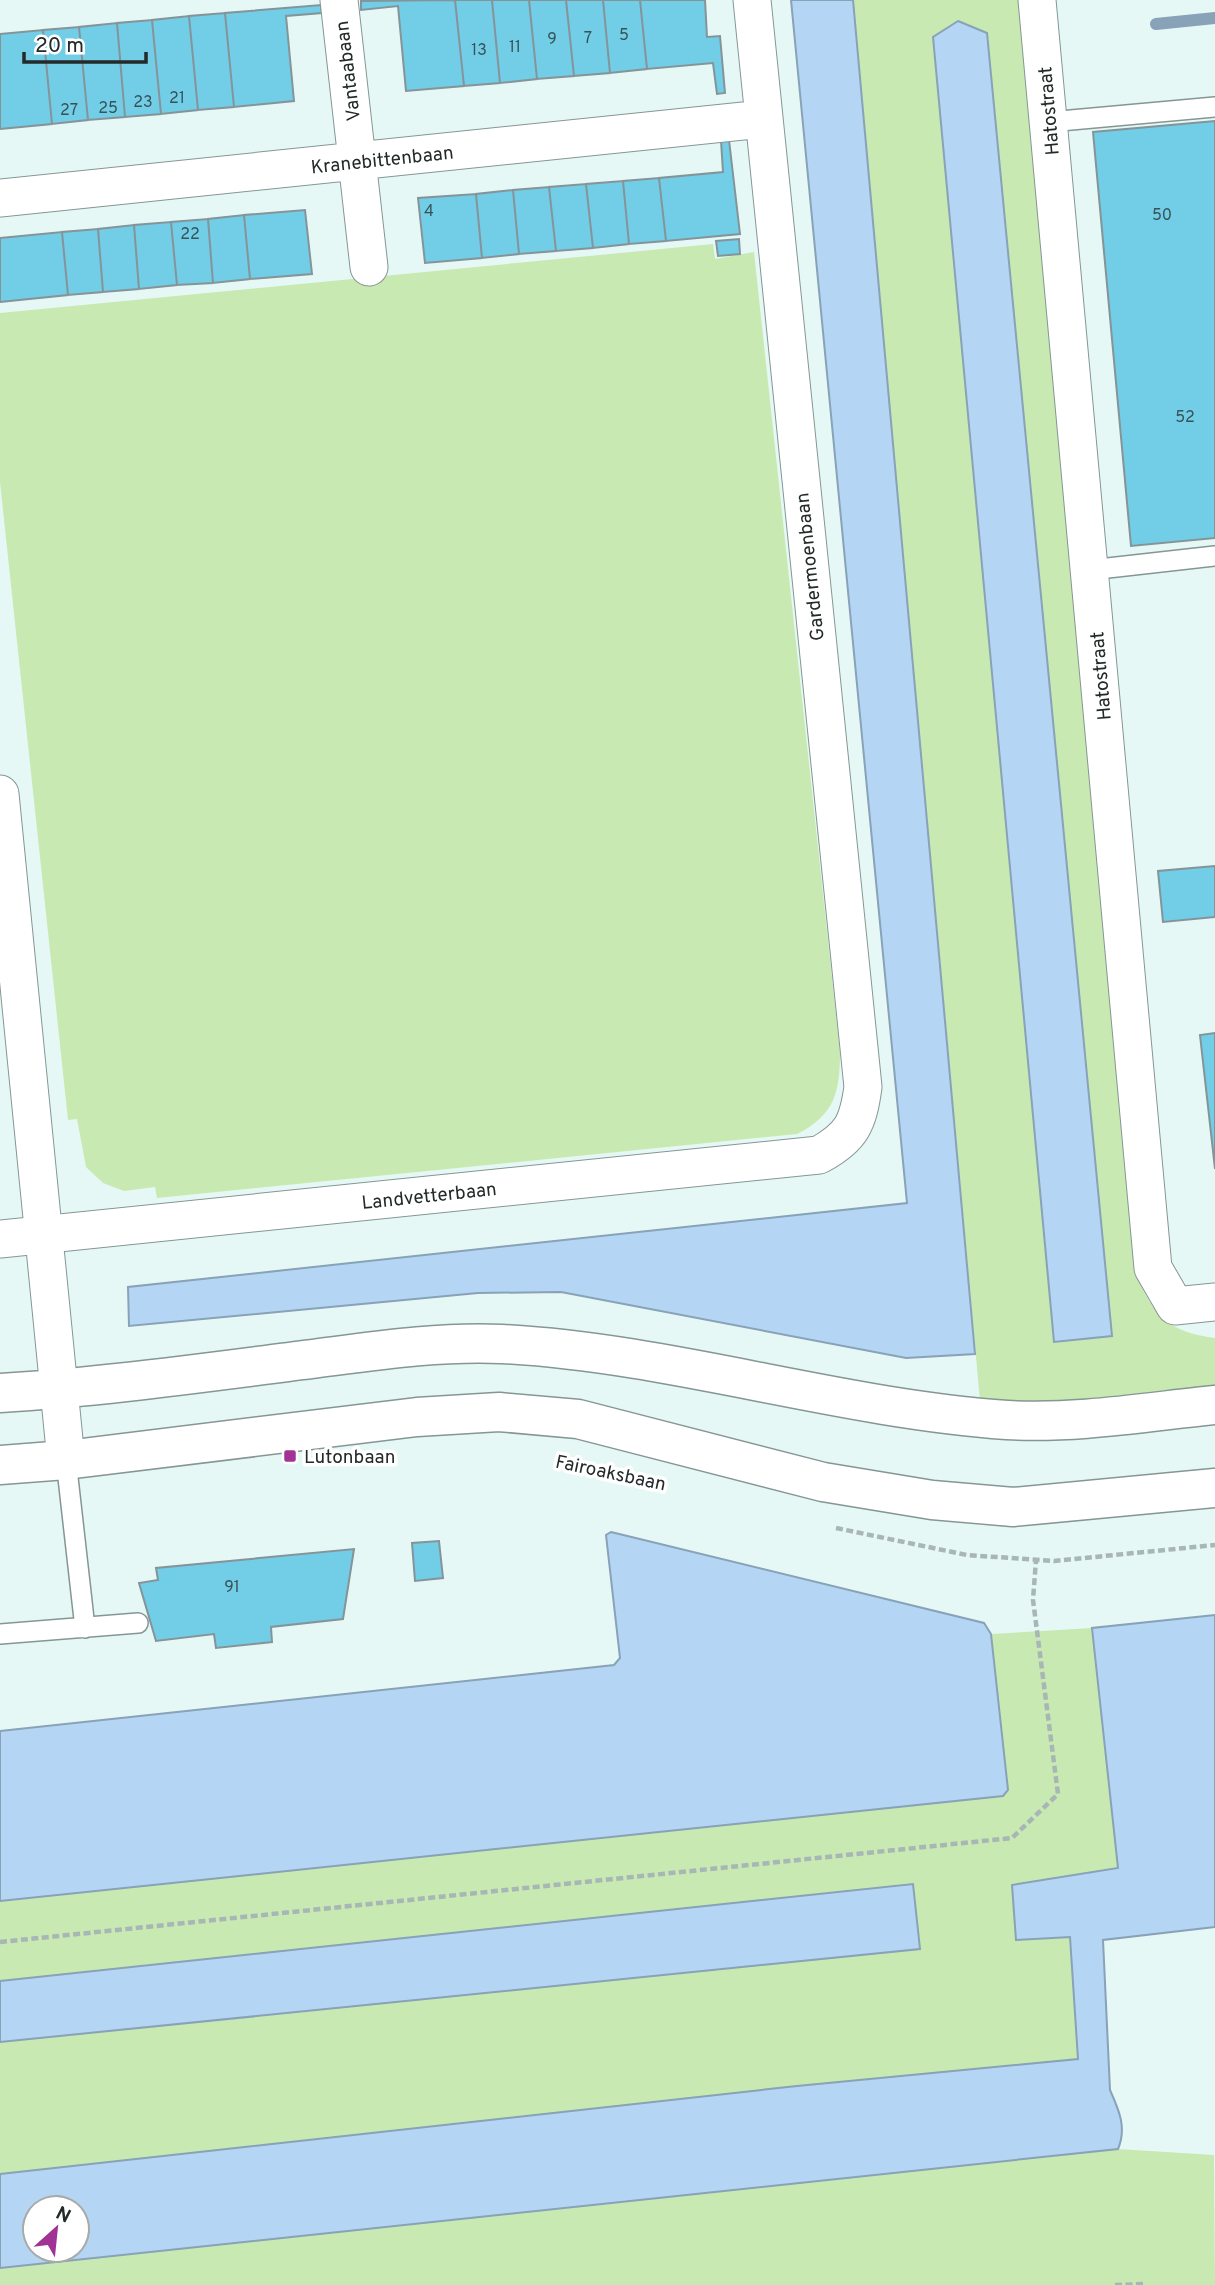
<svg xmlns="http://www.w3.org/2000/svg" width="1215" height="2285" font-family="Overpass,sans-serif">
  <rect width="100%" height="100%" fill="#e6f8f6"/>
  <path fill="#c8e9b1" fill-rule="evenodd" d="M853 0H1020L1136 1274C1153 1316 1169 1332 1215 1338V1389L1048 1403 980 1401ZM958 21 987 33 1112 1336 1054 1342Z
    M713 244 715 259 754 252 840 1052C840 1092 835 1115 797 1134L157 1198 155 1187 124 1191 103 1183 86 1167 77 1119 68 1120 0 482V313Z
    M1092 1628 1118 1868 1012 1886 1070 1937 1078 2059 797 2086 0 2174V2042L920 1948 913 1884 0 1981V1901L1003 1796 1008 1789 991 1634Z
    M1118 2149 1214 2155 1215 2285H0V2268Z"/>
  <path fill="#b4d5f4" stroke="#88a2b7" stroke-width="2" fill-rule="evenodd" d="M791 0H853L975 1354 906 1358 561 1292 478 1293 129 1326 128 1287 907 1203Z
    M958 21 987 33 1112 1336 1054 1342 933 37Z
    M611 1532 984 1623 991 1634 1008 1790 1003 1796 0 1901V1731L614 1665 620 1658 606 1535Z
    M1215 1615V1927L1103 1940 1110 2090C1119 2110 1127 2128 1118 2149L0 2268V2174L797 2086 1078 2059 1070 1937 1016 1940 1012 1885 1118 1868 1092 1628ZM35 2208H77V2250H35Z
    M913 1884 920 1949 0 2042V1981Z"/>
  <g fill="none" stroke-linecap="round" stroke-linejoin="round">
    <path stroke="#88a2b7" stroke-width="12" d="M1156 24 1215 18"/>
  </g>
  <path fill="#72cde6" stroke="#849499" stroke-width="2" d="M455 0H492L500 83 464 86Z
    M455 0 464 86 406 91 398 6 361 10V1Z
    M492 0H529L537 79 500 83Z
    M529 0H566L574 76 537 79Z
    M566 0H603L610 73 574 76Z
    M603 0H640L647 69 610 73Z
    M640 0H705L707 37 720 36 725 93 717 94 713 63 647 69Z
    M321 5 322 13 286 16 294 101 234 107 225 13Z
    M225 13 234 107 198 110 189 16Z
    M189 16 198 110 161 114 152 20Z
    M152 20 161 114 125 117 117 23Z
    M117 23 125 117 88 120 79 27Z
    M79 27 88 120 52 124 43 30Z
    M43 30 52 124 0 129V34Z
    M1215 121V538L1131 546 1093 132Z
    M729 140 740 234 666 241 659 178 723 172 721 141Z
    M659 178 666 241 629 244 623 181Z
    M623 181 629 244 593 248 586 184Z
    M586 184 593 248 556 251 549 187Z
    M549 187 556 251 519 254 513 190Z
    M513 190 519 254 482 258 476 194Z
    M476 194 482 258 425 263 418 198Z
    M305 210 312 274 250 279 244 215Z
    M244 215 250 279 213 283 208 219Z
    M208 219 213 283 177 285 171 222Z
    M171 222 177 285 139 289 134 225Z
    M134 225 139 289 103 292 98 229Z
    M98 229 103 292 68 295 62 232Z
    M62 232 68 295 0 302V238Z
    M739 239 740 254 718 256 716 241Z
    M1215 866V917L1163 922 1158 871Z
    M1215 1033V1169L1200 1035Z
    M439 1541 443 1578 415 1581 412 1543Z
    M354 1549 343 1619 271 1627 272 1642 216 1648 214 1634 156 1641 139 1583 158 1580 156 1568Z"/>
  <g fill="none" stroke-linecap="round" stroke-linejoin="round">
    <defs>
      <path id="service" d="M1049 122 1215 107
        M1090 570 1215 556
        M66 1460 85 1628
        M0 1634 138 1623"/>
      <path id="minor" d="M339 0 369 267
        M1037 0 1153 1268 1175 1306 1215 1302
        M0 198 763 119
        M0 794 66 1460
        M0 1239 819 1155C852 1137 858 1123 863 1087L752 0"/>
      <path id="secondary" d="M0 1393C104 1387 208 1372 312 1359 374 1351 439 1341 502 1344 672 1353 836 1408 1007 1420 1076 1424 1146 1412 1215 1405
        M0 1465 66 1460 417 1417 499 1412 578 1419 823 1482 932 1500 1013 1507 1215 1488"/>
    </defs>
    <use href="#service" stroke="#859694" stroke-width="22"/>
    <use href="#minor" stroke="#859694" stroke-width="39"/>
    <use href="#secondary" stroke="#859694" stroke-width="41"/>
    <path stroke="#a8b6b5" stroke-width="4.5" stroke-dasharray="7 3.5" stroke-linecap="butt" d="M836 1528 967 1555 1054 1561 1215 1545
      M0 1942 1012 1838 1058 1794 1033 1600 1036 1560
      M1115 2285 1143 2284"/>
    <use href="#service" stroke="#fff" stroke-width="19"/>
    <use href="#minor" stroke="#fff" stroke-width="37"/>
    <use href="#secondary" stroke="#fff" stroke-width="38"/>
  </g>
  <rect fill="#a03393" stroke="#fff" stroke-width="2.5" x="283" y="1449" width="14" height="14" rx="3.5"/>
  <g text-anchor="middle" stroke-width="7" stroke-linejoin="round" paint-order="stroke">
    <g font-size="16" fill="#375358">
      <text x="624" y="40">5</text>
      <text x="588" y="43">7</text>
      <text x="552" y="44">9</text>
      <text x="515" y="52">11</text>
      <text x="479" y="55">13</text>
      <text x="177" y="103">21</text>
      <text x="143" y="107">23</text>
      <text x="108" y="113">25</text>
      <text x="69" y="115">27</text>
      <text x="429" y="216">4</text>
      <text x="1162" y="220">50</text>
      <text x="190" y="239">22</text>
      <text x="1185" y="422">52</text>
      <text x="232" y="1592">91</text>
    </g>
    <g font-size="19" fill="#232a29" stroke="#fff">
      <text transform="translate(347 71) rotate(-97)" y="7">Vantaabaan</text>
      <text transform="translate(1048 111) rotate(-95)" y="7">Hatostraat</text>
      <text transform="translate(382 159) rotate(-6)" y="7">Kranebittenbaan</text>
      <text transform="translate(809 567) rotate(-96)" y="7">Gardermoenbaan</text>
      <text transform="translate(1100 676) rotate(-95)" y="7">Hatostraat</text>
      <text transform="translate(429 1195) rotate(-6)" y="7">Landvetterbaan</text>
      <text transform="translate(611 1472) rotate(12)" y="7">Fairoaksbaan</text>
    </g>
    <g font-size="19" fill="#232a29" stroke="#fff" text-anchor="start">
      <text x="304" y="1463">Lutonbaan</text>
    </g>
  </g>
  <g transform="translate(56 2229) rotate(27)"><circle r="33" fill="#ffffff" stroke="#a7aaa9" stroke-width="2"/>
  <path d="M0-5L12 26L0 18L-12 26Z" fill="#a03393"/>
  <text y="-10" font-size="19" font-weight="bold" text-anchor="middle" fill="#232a29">N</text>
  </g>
  <path d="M24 52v10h122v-10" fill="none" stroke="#232a29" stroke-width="3.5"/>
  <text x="35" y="52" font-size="21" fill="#232a29" stroke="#ffffff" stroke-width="5" paint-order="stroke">20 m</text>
</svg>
